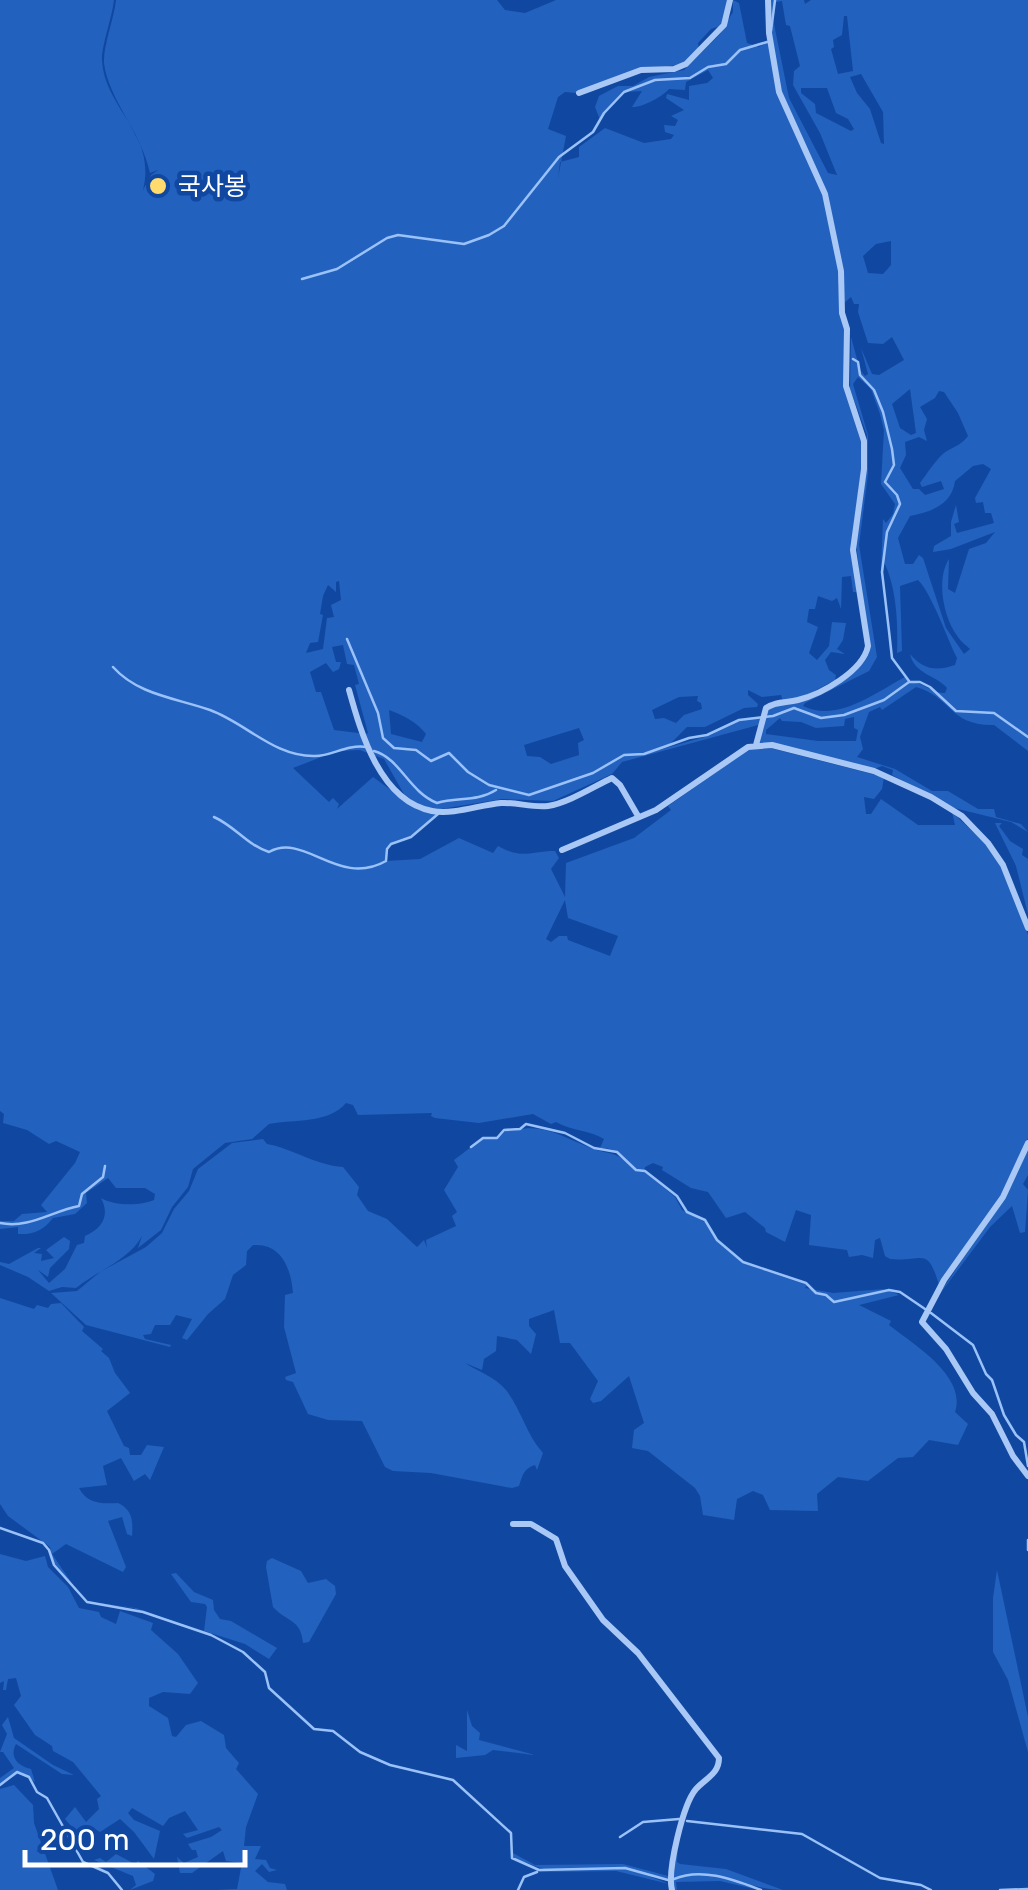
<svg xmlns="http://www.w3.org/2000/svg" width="1028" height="1890" font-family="Rubik,'Noto Sans KR',sans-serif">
  <rect width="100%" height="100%" fill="#1048a1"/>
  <path fill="#2361bf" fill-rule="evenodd" d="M0 0H114C112 18 101 47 102 61 105 109 157 134 143 190L151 175 158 170 150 173C142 134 108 98 104 63 103 46 114 19 116 0H497L505 10 525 13 556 0H730L723 25 711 29 698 43 699 50C677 73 664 63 638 70 617 76 596 86 576 93L565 92 558 97 548 129 566 136 558 178 560 162 579 157V147L605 128 644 143 671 139 674 135 665 132 664 125 675 126 678 120 671 116 684 110 666 98 667 94 689 100V86L707 83 713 78 708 70 686 82 685 90 669 89C663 96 642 108 632 107L642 91 624 92 600 120 595 107 599 96 618 86H633L649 77 684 70 720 34 733 12V0L739 3 747 43 759 47 769 41 778 92 820 184 838 260 846 329 845 375 862 430 863 453 852 541 860 592H853L851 576 842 577 841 609 837 598 832 601 818 596 815 609H809L807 622 818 627 809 653 817 660 829 646 832 622 846 623 843 640 837 649 845 654 831 652 825 660 829 670 836 675 835 680 803 697 783 701 781 695 762 697 748 690V695L758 704 757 707 744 708 705 727H687L668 746 645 754 711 735 746 718 760 717 762 724 622 762 612 774 553 801 502 799 435 810 416 803 404 794 384 759 360 750 337 751 293 768 329 802 333 798 339 804 337 809 373 777 418 810 437 814 410 836 395 841 386 849V861L420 859 459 838 493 853 498 846C523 860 529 851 555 851L559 858 551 869 565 897 566 863 634 838 671 810 668 806 750 748 774 749 884 777 882 789 874 799 864 797 866 814H871L881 799 918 825H955L952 812 982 840 1000 864 1018 903 1028 935V1138L1001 1195 939 1285C927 1245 924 1262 890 1259L885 1256 880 1238 875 1240 873 1258 862 1255 849 1257 847 1250 809 1245 811 1215 796 1210 785 1242 766 1232 765 1228 745 1212 726 1218 708 1192 691 1188 662 1170 663 1167 653 1163 645 1167 644 1171 675 1197 682 1210 705 1222 717 1241 743 1263 807 1285 805 1288 833 1293 885 1289 866 1296 890 1291 899 1295 859 1305 891 1321 889 1325C913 1344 967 1376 955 1412L968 1424 958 1445 929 1440 913 1457 898 1458 868 1481 838 1477 817 1494 818 1511 770 1510 763 1495 753 1491 737 1499 734 1520 703 1515 700 1496 695 1488 648 1451 632 1448 634 1430 644 1423 629 1376 601 1401 593 1403 590 1399 598 1381 570 1343H560L554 1310 529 1319V1326L536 1334 531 1354 517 1340 497 1336 496 1351 484 1359 482 1370 465 1363C479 1372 495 1377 506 1390 521 1409 526 1434 543 1453L537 1470 535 1465C523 1469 523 1475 519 1486L512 1488 431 1473 393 1471 385 1467 362 1421 328 1420 308 1414 293 1382 286 1380 285 1377 296 1373 284 1327 285 1295 293 1293C291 1269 282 1243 253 1245L247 1251 246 1265 233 1275 225 1299 208 1314 187 1340 182 1338 192 1319 176 1315 170 1325H155L151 1334 143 1335 145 1339 171 1345 170 1347 86 1325 51 1293 77 1291 100 1272 146 1247 162 1233 174 1209 189 1191 198 1169 232 1143 263 1139 267 1144C294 1149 315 1165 343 1167L359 1187 357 1195 368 1211 387 1219 417 1247 424 1240 427 1248 426 1240 456 1226 452 1216 457 1212 444 1190 458 1167 454 1160 483 1138H497C504 1129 506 1132 517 1130 543 1123 565 1138 591 1148 613 1156 613 1150 634 1167 624 1156 616 1147 600 1148L604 1139C589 1130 572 1131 556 1122L551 1124 533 1114 479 1123 435 1118 431 1116 432 1113 358 1115 353 1105 346 1103C328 1124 294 1119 269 1124L252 1139 225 1143 193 1169 188 1187 172 1207 161 1230 138 1248 142 1236C129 1260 97 1271 76 1288L62 1287 49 1291 28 1277 0 1265V1262L9 1264 38 1248H41L34 1253 42 1254 41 1261 54 1258 46 1250 64 1237 70 1241 69 1249 50 1268 48 1277 38 1270 49 1283 65 1269 77 1245 84 1243 85 1236C103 1228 110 1215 101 1198 114 1206 140 1206 154 1200L155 1194 145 1188H116L108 1178 86 1193 87 1203 75 1214 53 1218C44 1230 33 1235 18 1234V1227L0 1229V1221H14L22 1214 47 1212 41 1205 75 1163 80 1152 56 1141 49 1144 27 1130 3 1123 4 1114 0 1111ZM339 581 341 600 331 605 334 617 327 618 323 649 306 653 310 643 318 642 323 615 320 614 323 596 328 585 336 592V582ZM343 645 347 664 354 665 359 684 355 685 368 733 366 734 334 730 321 692H316L310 672 326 663 333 672 339 669 341 662H336L332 647ZM698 696 697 701 701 703 702 709 684 715 676 723 664 718 655 719 652 710 679 697ZM389 710C403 715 417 722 426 734L422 742 391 734ZM579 728 584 740 578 743 579 755 551 764 540 757 527 756 524 745ZM565 900 568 918 618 936 610 956 568 940 567 936H559L551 942 546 939Z
    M770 0H804L805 4 811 0H1028V751L994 725C949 726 952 697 916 687L882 710 880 707 869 712 860 737 863 749 857 757 895 769 932 791H948L978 809H994L996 817 1021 824 1028 832 1011 822 950 807 892 775 893 770 882 766 874 769 759 743 767 709C800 701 851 685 868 654L856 542 866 472 867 435 850 389 851 337 860 370 865 376 868 374 861 348 872 374 879 375 904 360 892 337 883 344 868 343 858 312 859 304H854L851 297 843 304 842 269 826 193 780 90 771 35ZM782 1 786 25 790 26 800 66 794 71 793 85 820 133 837 175 828 173 789 98 773 19 776 2ZM844 16H847L853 71 838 74 831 49 834 47 833 40 842 35ZM861 74 883 112 884 144 881 143 870 109 857 93 850 77ZM801 88H827L836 113 848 119 854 129 851 131 816 113 815 104 801 93ZM891 241V265L883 274 868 273 863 256 876 244ZM858 377 871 389 880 414 884 430 881 484 895 504 893 514 886 523 883 519 881 572 884 562C897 589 898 624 897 653L902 651 900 586 918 580C931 592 947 638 957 658L955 665C935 672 923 669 910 654 915 675 935 674 947 688L945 693C931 694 924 681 909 683L905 677C875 693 837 723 803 706L805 703 869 671 877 657 859 545 868 474V435L853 384ZM910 389 916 433 911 435 900 428 892 404ZM939 391 944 392 958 413 968 436C961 445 957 445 947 451 938 456 927 474 920 483L922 487 941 481 944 489 925 495 919 489H913L900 468 906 455 905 442 919 437 927 441 924 430 927 419 920 407 935 398ZM983 464 991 469 975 498 976 503 983 502 985 513H991L994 523 957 533 954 524 959 522 956 505 951 522V536L934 546 933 552 951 549 995 532 986 543 969 549 955 593 948 589 949 559C936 579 943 618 958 637 961 642 966 645 970 649L964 654 946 628 923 558 919 555 913 564H905L898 538 910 516C932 512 952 504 955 481L973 466ZM854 717V728L858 730 856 741H818L766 734V730L780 718 782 721 801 722 816 728 844 726 845 719Z
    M995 823H1002L999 826 1010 841 1023 849 1022 855 1028 859V914L1016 866Z
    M1028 1147V1175L1023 1184 1028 1190 1025 1232 1020 1233 1012 1206 990 1227 936 1299 1006 1195Z
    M0 1298 34 1309 37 1305 48 1308 51 1304 61 1303 84 1327 82 1331 103 1349 101 1351 109 1358 115 1373 130 1393 107 1411 124 1446 129 1448 130 1455H141L147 1445 164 1447 150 1480 145 1474 134 1481 121 1458 103 1466 107 1485 79 1488C87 1504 102 1504 118 1503 133 1510 133 1522 132 1536L127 1534 122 1517 108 1521 126 1567 123 1572 66 1544 52 1554 82 1598 90 1602 136 1608 201 1631 133 1608 87 1602 54 1564 50 1547 8 1516 0 1504Z
    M0 1554 26 1561 45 1556 48 1567 68 1587 79 1608 99 1612 101 1617 116 1624 120 1611 153 1623 151 1630 178 1654 198 1683 190 1694 163 1692 149 1698V1706L168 1718 172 1736 176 1737 186 1725 201 1721 224 1735 226 1748 239 1763 236 1769 258 1794 246 1827 244 1846H261L255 1859 266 1860 270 1868 277 1870 269 1872 262 1864 255 1871 268 1882 285 1884 287 1890H216L237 1889 242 1863 226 1861 223 1851 192 1873H180L177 1857 184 1863 198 1857 196 1850H192L188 1844 211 1837 222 1830 219 1827 187 1838 183 1834 198 1830 185 1811 169 1818 163 1826 132 1808 128 1813 134 1820 160 1831 154 1859 134 1832 120 1819 100 1832 90 1826 84 1829 83 1840 65 1819 75 1807 86 1822 99 1809 97 1799 101 1796 73 1762 53 1751 52 1746 35 1735 14 1705 21 1696 16 1678 8 1679 6 1690H3L4 1681 0 1683Z
    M272 1558 301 1571 308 1583 326 1579 335 1586 336 1594 309 1642 303 1643C301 1619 288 1623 273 1607L266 1567 267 1561Z
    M997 1570 1028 1717V1752L1008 1680 993 1652V1598Z
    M176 1573 194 1592 213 1600 214 1610 220 1619 231 1621 277 1648 269 1659 245 1644 204 1631 207 1607 205 1604 191 1602 171 1574Z
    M467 1710 472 1726 480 1733 479 1740 535 1755 493 1750 485 1755 456 1758V1745L467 1751Z
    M8 1717 14 1738 53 1765 74 1775 62 1774 16 1744C9 1757 18 1766 31 1769L35 1782 21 1772 0 1785V1778L14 1768 3 1752H0L7 1734 2 1725Z
    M14 1785 33 1805 34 1823 58 1890H0V1789Z
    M678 1845 677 1862 680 1864 726 1869 783 1890C759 1890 741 1880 718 1876L759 1890 720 1881 676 1882 677 1890H674L672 1881 684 1875 673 1878Z
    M511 1852 535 1865 623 1864 668 1876V1879L636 1871 669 1884 616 1871 538 1872 544 1869 513 1858Z
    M116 1854 135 1864 138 1861 155 1874 153 1881 130 1890 136 1885 133 1876 94 1860 100 1858 106 1862Z"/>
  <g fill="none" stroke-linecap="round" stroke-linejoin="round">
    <path stroke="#9ac2f9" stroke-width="2.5" d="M771 31 775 0
      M302 279 337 269 387 238 398 235 464 244 489 235 504 226 559 157 593 132 604 113 624 92 655 80 690 78 708 67 726 64 740 50 767 42
      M853 359 858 362 860 375 874 390 883 412 892 449 894 465 885 482 897 495 900 504 887 532 882 572 889 631 892 658 909 681
      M347 639 378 713 383 738 394 748 416 750 431 761 449 753 468 772 489 785 529 795 593 773 624 755 644 754 689 738 707 735 739 720 773 716 794 708 821 718 844 715 884 700 909 682H920L930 687 956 711 994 713 1028 737
      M113 667C138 695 176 698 210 710 246 723 274 757 315 756 333 756 346 744 367 747
      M374 751C400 758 409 792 437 803 458 797 477 802 496 790
      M214 817C236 827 247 845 269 852 305 832 338 888 386 861L387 849 391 844 411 837 438 814
      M471 1147 483 1138H497L504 1130 520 1129 526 1124 565 1133 594 1148 617 1152 636 1170 645 1171 677 1196 687 1212 705 1220 717 1240 743 1262 806 1283 816 1293 826 1295 834 1302 889 1290 900 1292 925 1309
      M0 1223C29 1229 52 1211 79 1206L82 1194 103 1177 105 1166
      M931 1313 973 1345 986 1374 992 1380 1004 1415 1016 1435 1024 1442 1028 1466
      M0 1528 43 1543 49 1550 54 1565 87 1602 143 1612 211 1635 243 1652 265 1672 269 1688 314 1729 333 1731 360 1752 390 1765 453 1780 511 1833 512 1858 539 1870 625 1868 668 1880
      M1028 1540V1550
      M0 1785 17 1772 29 1777 37 1792 47 1798 83 1862 108 1873 122 1890
      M687 1821 802 1834 880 1878 921 1885 931 1890
      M620 1837 643 1822 679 1819
      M674 1879C702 1867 734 1880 761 1890
      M518 1890 524 1877 537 1872
      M1000 1890 1028 1889"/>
    <path stroke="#a9c8f5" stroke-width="6" d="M579 93 641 70 674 69 686 64 724 25 730 0
      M349 690C361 733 380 801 432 811 454 815 479 805 501 803 516 802 533 808 548 806 568 803 593 787 612 778L620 785 638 816
      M756 745 766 708C776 701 786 703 798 700 822 694 863 671 868 646L853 550 864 469V441L846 386 847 329 842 313 841 271 825 194 779 92 769 33 768 0
      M562 850 656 810 748 747 772 745 874 771 931 797 962 816 988 843 1003 865 1028 928
      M1028 1143 1003 1197 944 1280 922 1322 946 1349 973 1393 992 1414 1013 1456 1028 1476
      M513 1524H531L556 1539 565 1566 603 1620 638 1653 719 1758C719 1774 706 1778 696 1789 683 1804 667 1871 672 1890"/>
  </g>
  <circle fill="#ffdc6d" stroke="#1048a1" stroke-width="4" cx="158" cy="186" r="10"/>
  <g text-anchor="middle" stroke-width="9" stroke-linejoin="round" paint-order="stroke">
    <g font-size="25" fill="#fff" stroke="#1048a1" text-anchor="start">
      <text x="178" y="195">국사봉</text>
    </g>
  </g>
  <path d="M25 1850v15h220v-15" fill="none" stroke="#ffffff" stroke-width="5"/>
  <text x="40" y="1850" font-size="30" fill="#ffffff" stroke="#1048a1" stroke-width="8" paint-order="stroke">200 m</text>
</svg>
